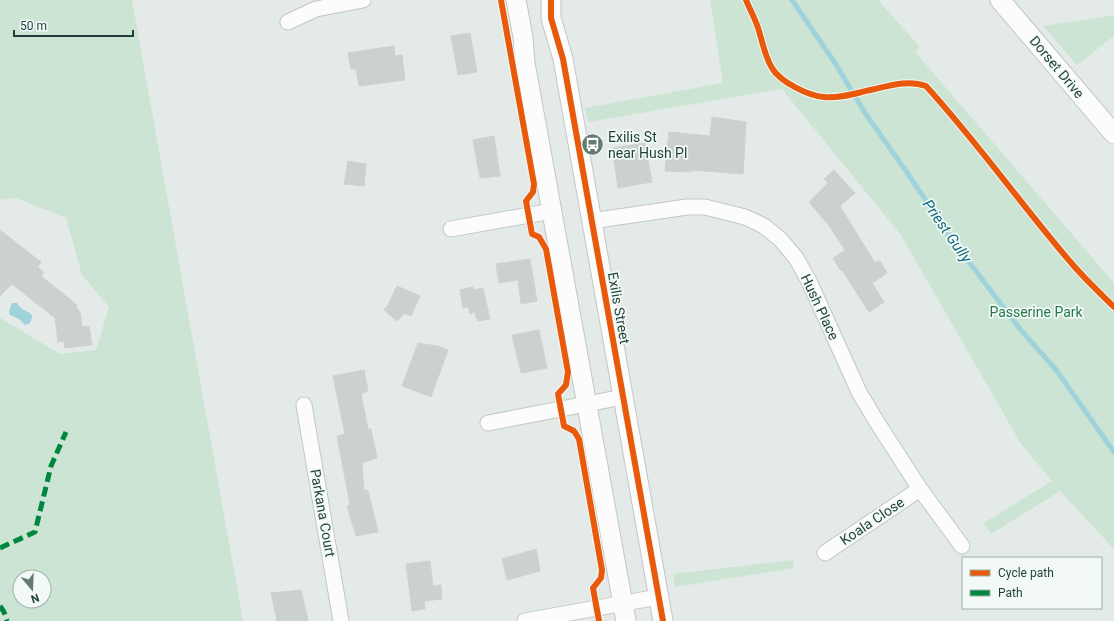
<svg xmlns="http://www.w3.org/2000/svg" width="1114" height="621" font-family="Roboto,sans-serif">
  <rect width="100%" height="100%" fill="#e4eae7"/>
  <path fill="#cbe4d4" fill-rule="evenodd" d="M0 0H132L243 621H0V318L60 354 96 350 109 307 82 275 66 218 16 198 0 200ZM20 577H44V601H20Z
    M710 0H878L919 46 916 53 1114 283V549L1060 491 991 534 984 523 1052 481 1021 444 901 235 782 89 588 122 585 108 723 83Z
    M1114 15V36L1077 65 1043 26Z
    M793 560 794 568 675 587 673 574Z"/>
  <path fill="#a0d2dc" d="M12 303H17C22 314 38 310 30 323L25 325 19 319 10 315 9 311Z"/>
  <g fill="none" stroke-linecap="round" stroke-linejoin="round">
    <path stroke="#a0d2dc" stroke-width="5" d="M792 0 835 63 865 113 906 171 953 241 1020 329 1057 371 1114 452"/>
  </g>
  <path fill="#cad1cf" stroke="#ccd3d0" d="M470 33 477 72 458 75 451 36Z
    M394 46 395 56 402 55 405 80 359 86 356 69H351L348 53Z
    M712 117 746 122 743 174 692 170V172L665 171 669 132 710 136Z
    M494 136 500 176 480 178 473 140Z
    M645 143 652 182 618 188 612 148Z
    M348 161 366 164 364 186 344 184Z
    M834 170 855 193 840 206 875 263 880 261 887 273 872 283 884 302 869 312 842 270 841 271 833 258 845 250 830 227 809 202 828 183 824 179Z
    M0 230 41 262 38 267 44 273 41 276 77 305 76 307 80 312 82 327 89 326 92 345 65 348 64 341 58 342 55 318 12 284 0 296Z
    M530 259 537 301 521 304 518 280 499 283 496 264Z
    M397 286 420 296 411 316 404 313 397 321 384 310 388 305Z
    M473 287 474 290 483 288 490 319 478 321 474 312 470 314 468 307 463 308 460 290Z
    M539 330 547 368 521 373 512 335Z
    M418 343 437 346 448 350 431 397 402 386Z
    M364 370 368 391 361 394 368 429H371L377 458 362 463 364 491 368 490 378 532 356 536 347 506 350 505 337 436 345 434 333 376Z
    M536 549 540 571 507 580 502 559Z
    M430 561 433 586 441 585 442 599 424 601 425 609 412 611 406 564Z
    M301 590 308 621H277L271 593Z"/>
  <g fill="none" stroke-linecap="round" stroke-linejoin="round">
    <defs>
      <path id="minor" d="M288 22 316 9 363 0
        M591 221 687 207H705L745 217 764 226 781 240 796 258 809 281 859 392 875 419 920 489 962 546
        M451 229 552 211
        M304 405 341 621
        M488 423 623 397
        M825 553 920 489
        M525 621 658 597"/>
      <path id="tertiary" d="M516 0 523 37 525 63 626 621
        M551 0V18L563 59 663 621
        M1000 0 1114 134"/>
    </defs>
    <use href="#minor" stroke="#c1c7c4" stroke-width="17"/>
    <use href="#tertiary" stroke="#c1c7c4" stroke-width="21"/>
    <use href="#minor" stroke="#fbfcfb" stroke-width="15"/>
    <use href="#tertiary" stroke="#fbfcfb" stroke-width="19"/>
    <path stroke="#00873e" stroke-width="5" stroke-dasharray="10 5" stroke-linecap="butt" d="M0 548 35 532 51 466 66 432
      M0 606 4 612 7 621"/>
    <defs>
      <path id="cycleway" d="M501 0 534 184 533 192 526 201 532 234 539 237 546 249 568 372 566 385 558 394 564 426 574 431 579 439 602 570 601 578 593 588 599 621
        M551 0V18L563 59 663 621
        M746 0C750 10 756 20 759 31 763 44 765 57 772 68 780 82 809 96 824 97 841 99 859 92 875 89 892 85 910 80 926 86 978 143 1023 207 1073 265 1086 280 1100 293 1114 307"/>
    </defs>
    <use href="#cycleway" stroke="#f2f9f6" stroke-width="8"/>
    <use href="#cycleway" stroke="#e8590c" stroke-width="6"/>
  </g>
  <defs>
    <symbol id="bus-disc" viewBox="-11 -11 22 22"><circle r="9.5" fill="#647b75" stroke="#f2f9f6"/><path d="M-5-6H5V4H4V6H2V4H-2V6H-4V4H-5ZM-3.5-4V0h7V-4ZM-3.5 1.2v1.5H-2V1.2ZM2 1.2v1.5H3.5V1.2Z" fill="#fff"/></symbol>
  </defs>
  <g fill-rule="evenodd">
    <use href="#bus-disc" x="580" y="132" width="25" height="25"/>
  </g>
  <g text-anchor="middle" stroke-width="3.5" stroke-linejoin="round" paint-order="stroke">
    <g font-size="14" fill="#1f3f38" stroke="#f2f9f6">
      <text transform="translate(1057 67) rotate(50)" y="5">Dorset Drive</text>
      <text transform="translate(820 307) rotate(65)" y="5">Hush Place</text>
      <text transform="translate(619 308) rotate(80)" y="5">Exilis Street</text>
      <text transform="translate(323 513) rotate(80)" y="5">Parkana Court</text>
      <text transform="translate(872 521) rotate(-34)" y="5">Koala Close</text>
    </g>
    <g font-size="14" fill="#1f3f38" stroke="#f2f9f6" text-anchor="start">
      <text x="608" y="142">Exilis St<tspan x="608" dy="16">near Hush Pl</tspan></text>
    </g>
    <g font-size="14" fill="#257a4a" stroke="#f2f9f6">
      <text x="1036" y="317">Passerine Park</text>
    </g>
    <g font-size="15" font-style="italic" fill="#136b81" stroke="#f2f9f6">
      <text transform="translate(947 231) rotate(55)" y="5">Priest Gully</text>
    </g>
  </g>
  <rect x="962" y="557" width="140" height="52" fill="#f2f9f6" stroke="#9eafaa"/>
  <rect x="970" y="570" width="20" height="6" fill="#e8590c" stroke="#9eafaa"/>
  <text x="998" y="577" font-size="12" fill="#1f3f38">Cycle path</text>
  <rect x="970" y="590" width="20" height="6" fill="#00873e" stroke="#9eafaa"/>
  <text x="998" y="597" font-size="12" fill="#1f3f38">Path</text>
  <g transform="translate(32 589) rotate(161)"><circle r="19" fill="#f2f9f6" stroke="#9eafaa"/>
  <path d="M0-3L7 15L0 10L-7 15Z" fill="#647b75"/>
  <text y="-6" font-size="11" font-weight="bold" text-anchor="middle" fill="#1f3f38">N</text>
  </g>
  <path d="M14 30v6h119v-6" fill="none" stroke="#1f3f38" stroke-width="2"/>
  <text x="20" y="30" font-size="12" fill="#1f3f38" stroke="#f2f9f6" stroke-width="3" paint-order="stroke">50 m</text>
</svg>
